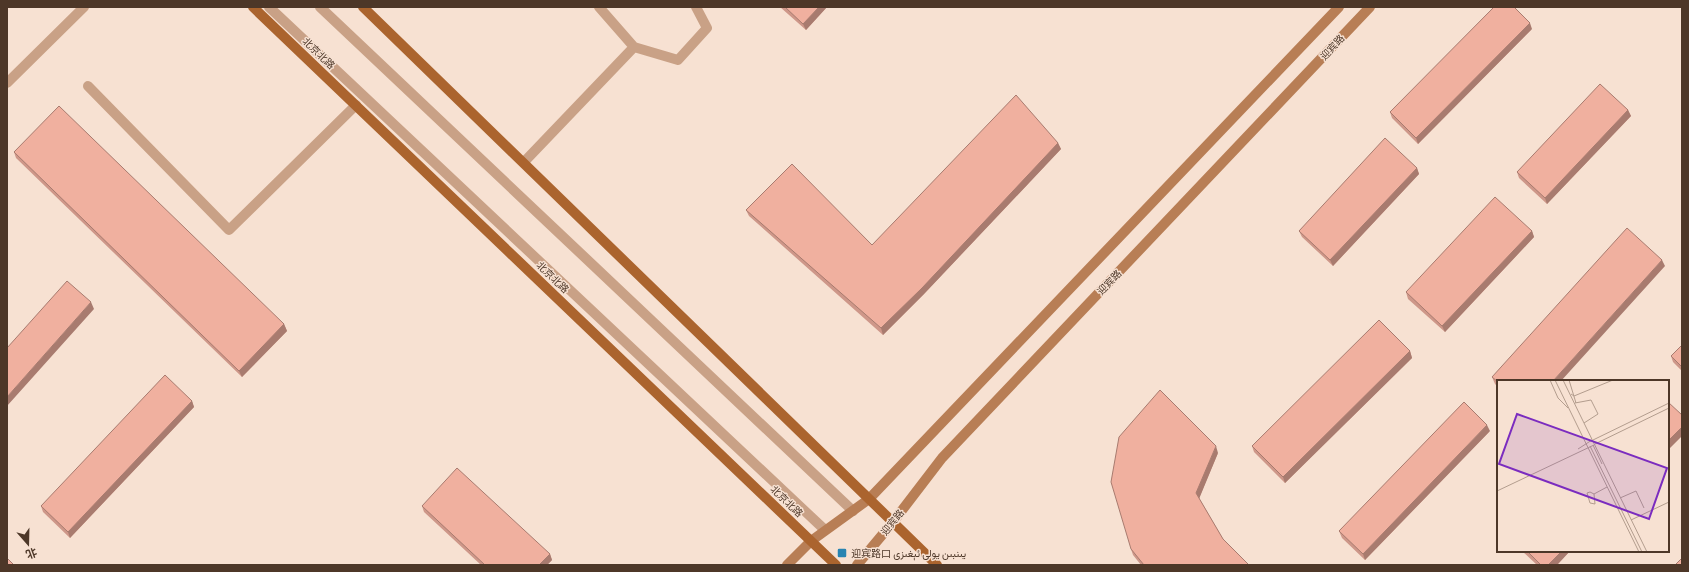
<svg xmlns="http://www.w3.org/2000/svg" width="1689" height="572" font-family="'IBM Plex Serif',Vazirmatn,'Noto Sans SC',serif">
  <rect width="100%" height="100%" fill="#f7e1d2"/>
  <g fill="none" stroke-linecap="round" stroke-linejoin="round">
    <path stroke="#c9a186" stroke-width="10" d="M269 7 825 530
      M320 7 853 511
      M599 7 634 47 678 60 707 28 696 7
      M7 83 84 7
      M88 86 229 230 356 105
      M524 162 634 47"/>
    <path stroke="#b87e55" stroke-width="10" d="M787 565 811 541 869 499 1339 7
      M857 565 893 522 942 458 1370 7"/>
    <path stroke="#ab642e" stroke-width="10" d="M253 7 836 565
      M363 7 937 565"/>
  </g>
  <path fill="#ce9789" d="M780 7H827L806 30Z
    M1532 29 1418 144 1392 118 1390 112Z
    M1628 110 1631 116 1547 204 1519 178 1517 172Z
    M1058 143 1061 149 924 294 883 335 749 216 746 210 872 245Z
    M14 152 284 324 287 331 242 377 16 158Z
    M1417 168 1419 174 1333 266 1302 237 1299 231Z
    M1532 231 1534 237 1445 332 1408 299 1406 292Z
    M1665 266 1498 381V387L1495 384 1492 377Z
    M1682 345V371L1673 362 1671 356Z
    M1410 351 1412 358 1285 483 1254 452 1252 446Z
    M192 401 194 407 70 538 43 512 41 506Z
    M1490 431 1365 560 1342 538 1339 531Z
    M1218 453 1199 498 1223 539 1249 565H1141L1133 555 1131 549Z
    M422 506 550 554 552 560 547 565H481L424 512Z
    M1522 551H1570L1557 565H1537Z"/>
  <path fill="#a87b6f" d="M819 7H827L806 30 803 24Z
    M1530 23 1532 29 1418 144 1416 138Z
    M1628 110 1631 116 1547 204 1545 198Z
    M1058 143 1061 149 924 294 883 335 881 328Z
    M1417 168 1419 174 1333 266 1330 260Z
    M1532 231 1534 237 1445 332 1442 326Z
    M1662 260 1665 266 1561 381H1553Z
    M91 302 94 309 7 406V397Z
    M284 324 287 331 242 377 239 371Z
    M1410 351 1412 358 1285 483 1283 477Z
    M192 401 194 407 70 538 68 532Z
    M1487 425 1490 431 1365 560 1363 554Z
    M1682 427V436L1668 450V441Z
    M1216 446 1218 453 1199 499 1196 493Z
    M1562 551H1570L1557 565H1548Z
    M550 554 552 560 547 565H539Z"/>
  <path fill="#f0b09f" stroke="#a87b6f" d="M785 7H819L803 24Z
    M1494 7H1514L1530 23 1416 138 1390 112Z
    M1600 84 1628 110 1545 198 1517 172Z
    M1016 95 1058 143 922 288 881 328 746 210 792 164 872 245Z
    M59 106 284 324 239 371 14 152Z
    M1385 138 1417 168 1330 260 1299 231Z
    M1495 197 1532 231 1442 326 1406 292Z
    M1627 228 1662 260 1553 381H1498V382L1492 377Z
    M67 281 91 302 7 397V348Z
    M1379 320 1410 351 1283 477 1252 446Z
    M1682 345V367L1671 356Z
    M165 375 192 401 68 532 41 506Z
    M1160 390 1216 446 1196 493 1223 539 1249 565H1144L1131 549 1111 482 1119 437Z
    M1464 402 1487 425 1363 554 1339 531Z
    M1668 402 1682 415V427L1668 441Z
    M457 468 550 554 539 565H485L422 506Z
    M1527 551H1562L1548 565H1541Z
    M7 558 14 565H7Z
    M1682 558V565H1675Z"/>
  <rect fill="#2984b1" stroke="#f7e1d2" stroke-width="1.5" x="837" y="548" width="10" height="10" rx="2"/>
  <g text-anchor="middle" stroke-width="3" stroke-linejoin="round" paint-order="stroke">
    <g font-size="10" fill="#4d3728" stroke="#f7e1d2">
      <text transform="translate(1332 47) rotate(-47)" y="4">迎宾路</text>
      <text transform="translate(319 53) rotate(44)" y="4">北京北路</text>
      <text transform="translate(553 277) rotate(44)" y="4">北京北路</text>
      <text transform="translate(1109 282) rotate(-46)" y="4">迎宾路</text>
      <text transform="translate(787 501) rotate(44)" y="4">北京北路</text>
      <text transform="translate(892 522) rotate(-51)" y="4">迎宾路</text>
    </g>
    <g font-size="10" fill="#4d3728" stroke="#f7e1d2" text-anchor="start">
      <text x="851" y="557">迎宾路口 يىنبىن يولى ئېغىزى</text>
    </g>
  </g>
  <g transform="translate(1497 380)">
    <rect width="172" height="172" fill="#f7e1d2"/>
    <path fill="none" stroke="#b39d8e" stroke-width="1" d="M53 0 61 18 71 28M58 0 142 172M66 0 150 172M72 0 79 23M74 14 77 16 116 0M78 23 94 20 101 34 87 43M96 60 172 23M98 64 172 28M96 65 105 84M93 66 145 172M81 69 95 60M0 111 97 65M97 114 98 124 93 123 90 113 93 112 97 114 110 107M123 118 139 111 147 128M134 140 172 122"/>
    <path fill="#7b2cbf" fill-opacity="0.15" stroke="#7b2cbf" stroke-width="2" d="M20 34 170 88 152 139 2 84Z"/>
    <rect width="172" height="172" fill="none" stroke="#4d3728" stroke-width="2"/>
  </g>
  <rect width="1689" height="572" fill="none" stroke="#4d3728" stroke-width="16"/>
  <g transform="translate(28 544) rotate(160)" stroke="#f7e1d2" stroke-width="3" paint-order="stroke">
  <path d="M0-3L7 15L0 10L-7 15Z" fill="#4d3728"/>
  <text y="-6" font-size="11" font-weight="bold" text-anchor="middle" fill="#4d3728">北</text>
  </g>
</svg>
